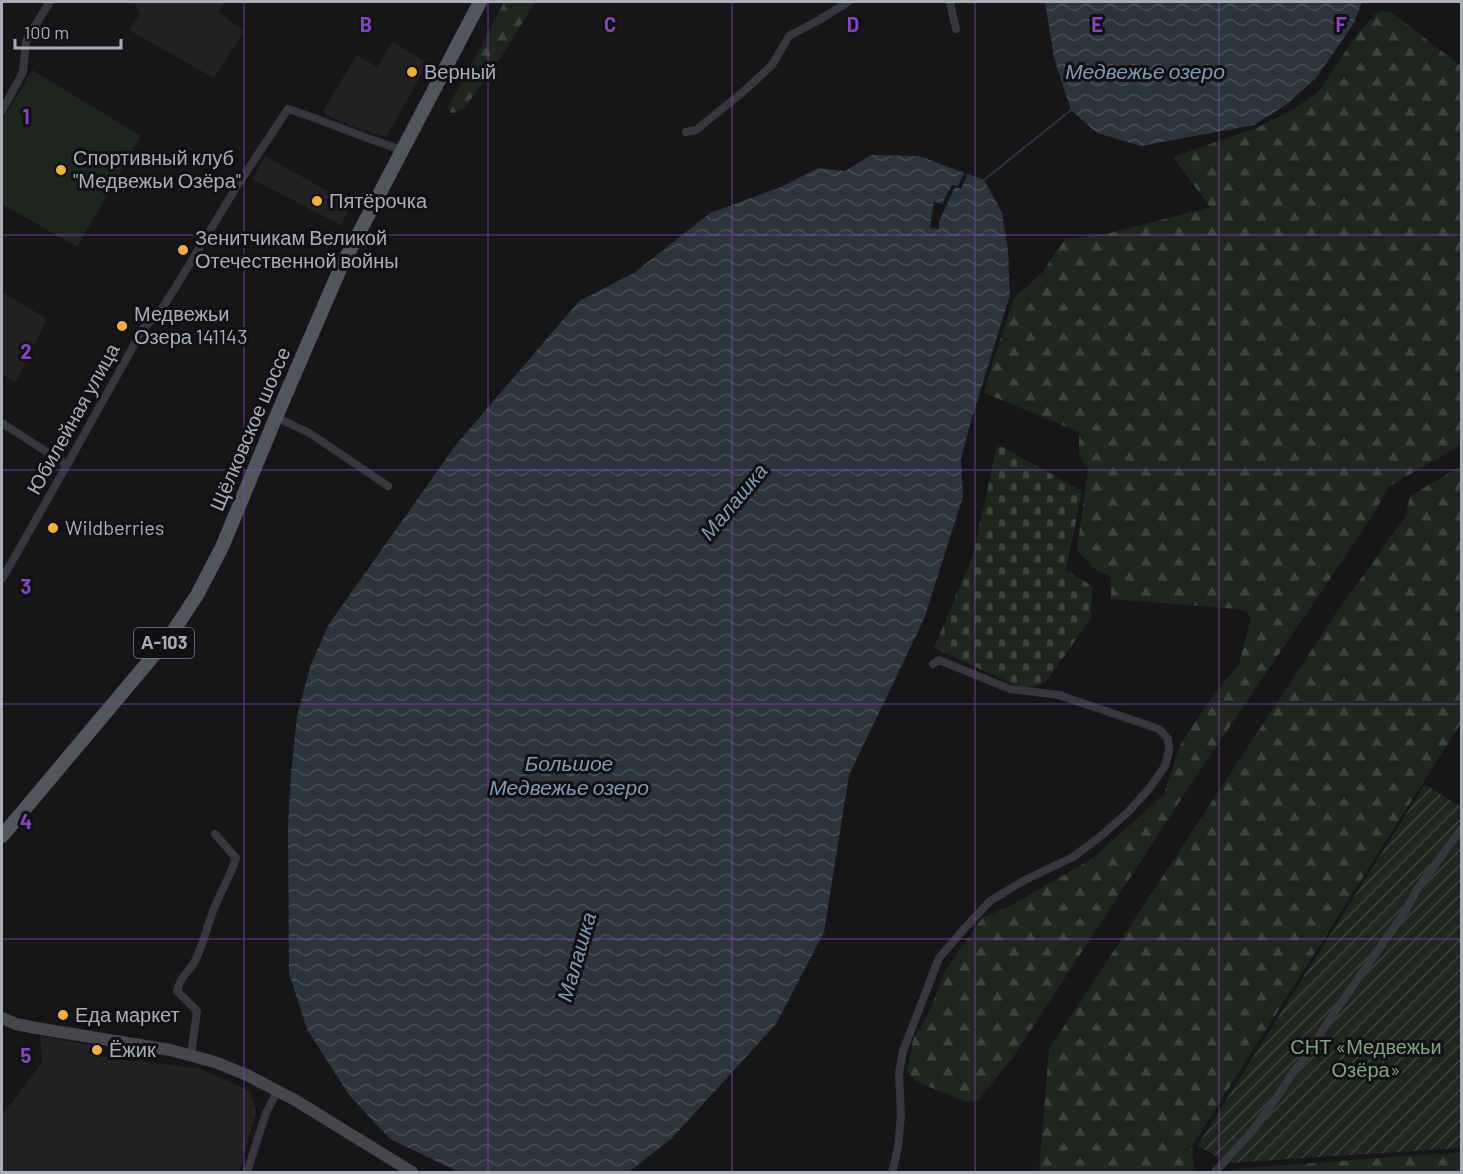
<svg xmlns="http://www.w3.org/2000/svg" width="1463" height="1174" font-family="Barlow,sans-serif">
  <defs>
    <pattern id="forest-firs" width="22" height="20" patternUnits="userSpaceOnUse" patternTransform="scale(1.5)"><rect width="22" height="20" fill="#1e261f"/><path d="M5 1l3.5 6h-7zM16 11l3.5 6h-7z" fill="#3c433d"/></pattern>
    <pattern id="cemetery-stones" width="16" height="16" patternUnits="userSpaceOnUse" patternTransform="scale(1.5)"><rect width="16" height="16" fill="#1e261f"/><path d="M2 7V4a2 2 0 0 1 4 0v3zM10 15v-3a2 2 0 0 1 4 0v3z" fill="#3c433d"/></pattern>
    <pattern id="garden-furrows" width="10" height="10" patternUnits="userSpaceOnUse" patternTransform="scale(1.5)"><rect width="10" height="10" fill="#1e261f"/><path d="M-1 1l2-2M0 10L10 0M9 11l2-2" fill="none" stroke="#3c433d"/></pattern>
    <pattern id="water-waves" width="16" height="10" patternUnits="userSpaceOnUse" patternTransform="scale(1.5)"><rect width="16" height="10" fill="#2c353c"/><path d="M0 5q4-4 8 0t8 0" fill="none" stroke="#485056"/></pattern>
  </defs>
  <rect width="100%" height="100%" fill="#161618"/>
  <path fill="#222225" d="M134 2H225L219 12 244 31 214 78 129 30 140 14Z
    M392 42 428 63 386 137 363 131 326 115 323 111 357 55 377 67Z
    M265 156 351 204 341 225 252 179Z
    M2 292 44 317 46 321 16 382 2 374Z
    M40 1036 92 1045 87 1054 201 1069 250 1091 256 1112 239 1172H2V1115L42 1062Z"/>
  <path fill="url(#forest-firs)" d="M504 2H535L505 51 466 106 458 112 451 113 448 107 477 54Z
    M1382 11 1392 13 1461 66V445L1388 487 1373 515 1193 781 1012 1059 978 1100 966 1102 915 1081 907 1070 913 1040 932 1006 944 972 982 918 1010 906 1093 858 1164 794 1180 745 1212 697 1239 664 1251 618 1246 611 1236 609 1111 599V577L1093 568 1077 550 1088 469 1079 456V432L984 393 992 364 1014 298 1042 273 1065 239 1106 234 1210 207 1173 157 1256 128 1292 110 1318 92 1356 36 1374 15Z
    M1461 466V723L1192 1146 1194 1167 1192 1172H1039L1049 1049 1336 613 1406 516 1410 496Z
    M1461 1152V1172H1231L1234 1169Z"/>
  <path fill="url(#cemetery-stones)" d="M997 444 1082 491 1066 570 1092 586 1091 618 1046 682 1030 688 1017 686 934 648 974 553Z"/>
  <path fill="url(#garden-furrows)" d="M1425 784 1461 807V1148L1229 1163 1197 1146Z"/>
  <path fill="#1e261f" d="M32 70 141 136 77 247 2 204V121Z"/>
  <path fill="url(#water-waves)" d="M1045 2H1362L1354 23 1316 78 1287 104 1254 125 1141 146 1097 133 1071 110 1054 58Z
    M871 155 919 156 984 180 1002 212 1008 251 1010 295 971 421 961 458 963 497 924 619 849 775 824 932 776 1024 672 1138 630 1171 627 1172H459L390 1139 349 1095 307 1029 289 973 288 826 291 774 297 716 311 664 329 624 455 446 579 301 634 273 710 213 781 187 818 168 845 171Z"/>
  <path fill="#161618" d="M960 168 974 173V174L968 173 961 189 955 187 939 221V229L930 228 934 202 942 204 952 185 958 186 965 171 960 169Z"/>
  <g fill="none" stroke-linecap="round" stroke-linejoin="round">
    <path stroke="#2c353c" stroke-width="2" d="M984 180 1071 110 1072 108"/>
    <path stroke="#37383d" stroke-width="8" d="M950 2 956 29
      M2 111 23 72 26 41 44 11 50 2
      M686 132 696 130 744 91 772 65 789 36 819 20 848 2
      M276 417 311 434 388 486
      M2 423 67 465
      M2 579 67 465 144 327 157 316 172 293 237 186 288 109C314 117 340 128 367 138 379 142 390 145 402 151
      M191 1055 197 1011 177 991C181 974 190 972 196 959 204 942 208 923 215 906 222 889 231 875 236 858L215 834
      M247 1172 266 1113 277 1092
      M892 1172 898 1148 901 1115 899 1073 903 1051 939 958 964 929 990 901 1025 880 1073 857 1101 836 1128 812 1149 789 1165 766 1169 751 1168 739 1159 729 1059 695 1010 689 939 660 933 664
      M1215 1172 1253 1130 1277 1097 1290 1077 1312 1047 1332 1016 1404 913 1418 888 1462 828"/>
    <path stroke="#45474d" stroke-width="12" d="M2 1018 16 1024 36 1028 170 1050 215 1062 247 1075 295 1100 412 1172"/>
    <path stroke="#53555c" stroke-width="14" d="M2 836 170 636 197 595 222 547 276 417 340 269 480 2"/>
  </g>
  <path fill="none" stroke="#8446be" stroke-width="1.5" stroke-opacity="0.55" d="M244 2V1172M488 2V1172M732 2V1172M975 2V1172M1219 2V1172M2 235H1462M2 470H1462M2 704H1462M2 939H1462"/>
  <g fill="#f2b134" stroke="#111113" stroke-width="2">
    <circle cx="412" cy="72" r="6"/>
    <circle cx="61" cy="170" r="6"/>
    <circle cx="317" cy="201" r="6"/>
    <circle cx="183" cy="250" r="6"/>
    <circle cx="122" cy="326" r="6"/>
    <circle cx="53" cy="528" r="6"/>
    <circle cx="63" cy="1015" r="6"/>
    <circle cx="97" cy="1050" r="6"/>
  </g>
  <g text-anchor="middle" stroke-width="6" stroke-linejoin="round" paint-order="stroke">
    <rect fill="#111113" stroke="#7b7e86" stroke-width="1.5" x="134" y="628" width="60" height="30" rx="4.5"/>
    <g font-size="18" font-weight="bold" fill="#a8adb8">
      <text x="164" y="649">А-103</text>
    </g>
    <g font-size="20" fill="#a8adb8" stroke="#111113" text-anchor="start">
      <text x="424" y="79">Верный</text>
      <text x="73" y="165">Спортивный клуб<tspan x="73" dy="23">"Медвежьи Озёра"</tspan></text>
      <text x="329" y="208">Пятёрочка</text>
      <text x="195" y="245">Зенитчикам Великой<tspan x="195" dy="23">Отечественной войны</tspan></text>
      <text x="134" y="321">Медвежьи<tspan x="134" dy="23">Озера 141143</tspan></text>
      <text x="65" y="535">Wildberries</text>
      <text x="75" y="1022">Еда маркет</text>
      <text x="109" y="1057">Ёжик</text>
    </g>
    <g font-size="20" fill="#a8adb8" stroke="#111113">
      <text transform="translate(73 419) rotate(-61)" y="7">Юбилейная улица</text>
      <text transform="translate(250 429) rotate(-67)" y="7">Щёлковское шоссе</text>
    </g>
    <g font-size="20" fill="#7fa381" stroke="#111113">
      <text x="1366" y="1054">СНТ «Медвежьи<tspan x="1366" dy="23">Озёра»</tspan></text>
    </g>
    <g font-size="21" font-style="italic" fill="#7f9bb3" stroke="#111113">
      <text x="1145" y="79">Медвежье озеро</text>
      <text transform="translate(734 502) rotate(-50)" y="7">Малашка</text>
      <text x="569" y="771">Большое<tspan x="569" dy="24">Медвежье озеро</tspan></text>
      <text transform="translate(577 957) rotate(-74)" y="7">Малашка</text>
    </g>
  </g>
  <g font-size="20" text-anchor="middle" font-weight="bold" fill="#8446be" stroke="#111113" stroke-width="6" stroke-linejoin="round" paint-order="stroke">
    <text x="366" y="32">B</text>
    <text x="610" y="32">C</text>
    <text x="853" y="32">D</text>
    <text x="1097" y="32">E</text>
    <text x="1341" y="32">F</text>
    <text x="26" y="124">1</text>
    <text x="26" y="359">2</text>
    <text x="26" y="594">3</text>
    <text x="26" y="829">4</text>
    <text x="26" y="1063">5</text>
  </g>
  <rect width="1463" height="1174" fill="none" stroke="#a8adb8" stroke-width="6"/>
  <path d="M15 39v9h106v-9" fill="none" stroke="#a8adb8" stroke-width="3"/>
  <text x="24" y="39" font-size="18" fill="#a8adb8" stroke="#111113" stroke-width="4.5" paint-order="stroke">100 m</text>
</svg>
